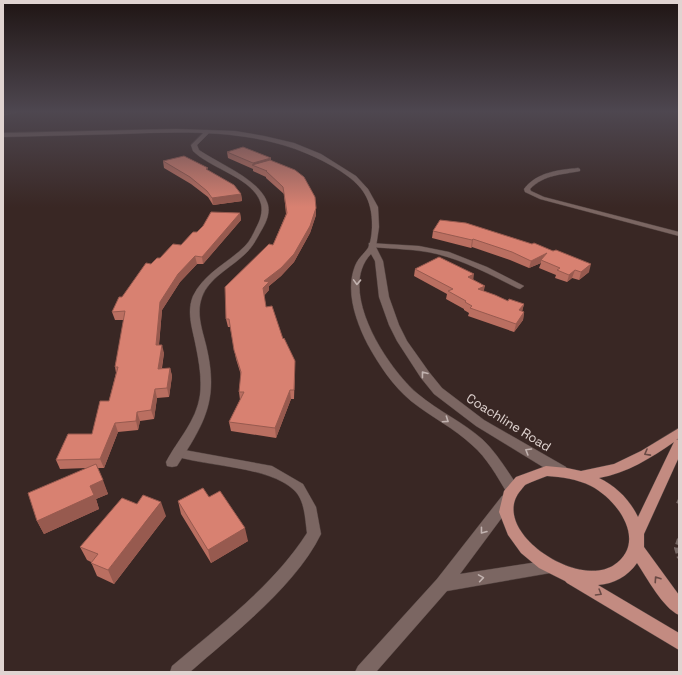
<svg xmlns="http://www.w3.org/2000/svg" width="682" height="675" font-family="'Space Grotesk',sans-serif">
  <rect width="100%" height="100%" fill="#392724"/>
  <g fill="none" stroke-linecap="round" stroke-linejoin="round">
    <defs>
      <path id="service" d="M179 449 272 466 303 484 316 507 321 534C295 587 233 634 190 672H170L172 666C220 625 273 586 307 533 305 519 305 500 294 490 268 466 209 467 175 456L173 453 175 450Z"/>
      <path id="minor" d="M206 130 211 131 197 145 199 150C219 164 262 180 268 205 270 214 266 223 261 231 256 240 252 248 244 255 229 269 209 278 202 297 196 313 202 329 206 345 219 399 206 421 177 466L172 467 167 466 166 462C178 439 196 422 200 395 202 379 199 362 196 347 193 330 186 313 193 296 204 273 228 263 245 246 250 241 253 234 256 228 260 221 263 212 261 204 254 178 211 169 193 151L191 145Z
        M578 168 580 169V171C561 175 545 174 530 189L531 191 544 197 679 232V236L540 199 525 192 524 189C537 172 558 170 578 168Z
        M369 243 419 246 449 252 487 267 524 286 520 289 517 288C491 275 465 261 437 254 416 249 394 249 372 247H369Z"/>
      <path id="secondary" d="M176 129 235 131 264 136 294 143 321 154 356 176 368 189 378 207 379 227 376 247 383 261 389 297 399 325 407 341 429 372 442 388 484 420 566 467 568 471 566 475 561 476 556 475 476 426 434 394 421 378 397 341 389 325 379 297 375 261 371 254C336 290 388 369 418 394 438 411 463 422 482 439 496 452 506 469 517 485L519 489 517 493 512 494 507 493C497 476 487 458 472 445 454 428 431 417 411 401 393 386 379 365 368 345 356 322 345 291 355 266 358 258 364 254 368 248 373 237 373 218 370 207 366 188 349 176 334 167 268 128 193 131 119 134 80 135 42 136 3 137V133Z
        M507 494 512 496 514 500 512 504 460 574 551 560 556 562 559 567 556 572 447 591 376 672H355L358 666 437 579 502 496Z"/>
      <path id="primary" d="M679 428V438L676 440 679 439V457L644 534V547L679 595V615C663 608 647 578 637 563 628 576 614 584 598 585L679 633V650L567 583 565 581 539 568 521 553 508 535 499 512 504 491 516 477 546 466 567 468 581 471 614 464 641 451ZM674 442 673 444 638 517C630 500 616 486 599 478 627 473 651 458 674 442ZM547 476C562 477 577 479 591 486 618 500 648 542 614 565 577 590 487 529 521 490 523 488 524 485 527 484 533 481 540 479 547 476Z"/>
    </defs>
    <use href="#service" stroke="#524340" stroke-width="1"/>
    <use href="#minor" stroke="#524340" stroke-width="1"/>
    <use href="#secondary" stroke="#524340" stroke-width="1"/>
    <use href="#primary" stroke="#524340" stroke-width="1"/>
    <path stroke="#756663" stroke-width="1.5" stroke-dasharray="2 1" stroke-linecap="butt" d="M3 115 17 112"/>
    <path stroke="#756663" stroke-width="4" stroke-dasharray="6 3" stroke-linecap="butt" d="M677 501 679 502
      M679 539 676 548 679 558"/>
    <use href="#service" fill="#7b6662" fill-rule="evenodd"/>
    <use href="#minor" fill="#7b6662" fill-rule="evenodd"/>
    <use href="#secondary" fill="#7b6662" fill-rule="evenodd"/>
    <use href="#primary" fill="#c38b81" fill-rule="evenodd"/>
  </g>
  <path fill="#ba6f61" d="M227 152 271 158V160L316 208V215L310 233 294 262 281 276 269 286V290L264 295 266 307 295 361V370L294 399H291L276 438 231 431 229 422 240 400 239 392 241 375 236 359 230 327H228L226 319 273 245 286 214 284 194 266 178V177L253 171V169L228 158Z
    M163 161 208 170 241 194 242 201 213 205 208 197 191 184 164 168Z
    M240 213 241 220 203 264H197L180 282 162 310 159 345 164 353 162 368H170L172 376 169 397 157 398 154 419 140 421 138 430 118 432 104 468H97L108 494 96 499 99 509 44 534 37 521 87 468 60 469 56 460 92 434 109 401 116 373 115 367 124 320H115L112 312 122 297 151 264 181 245 197 232Z
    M433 231 553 251 589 272 579 280 572 278 567 282 555 278 556 275 539 268 541 263 529 268 510 260 472 247 471 248 432 238Z
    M415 269 473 280 484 291 508 301 524 304 522 311 524 312 523 320 514 332 468 316 469 313 464 310V309L446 299 447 294 414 276Z
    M209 497 248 541 211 563 181 514 178 501Z
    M166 516 114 584 97 576 91 562 87 560 80 547Z"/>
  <path fill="#975a4f" d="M271 158V164L254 165 253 163Z
    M241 194 242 201 213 205 212 198Z
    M316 208V215L310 233 294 262 281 276 269 286V290L264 296 263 288 264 281Z
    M240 213 241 220 203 264 202 257Z
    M473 239 472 247 471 248 472 240Z
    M547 253 541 260V263L529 268 531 261Z
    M195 256 197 264 180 282 162 310 158 354 156 345 160 302 178 274Z
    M591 264 589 272 579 280 581 272Z
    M575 270 572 278 567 282 569 275Z
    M474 274 473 282 468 277Z
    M485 286 483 294 478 289Z
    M524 304 522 312 519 310Z
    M524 312 523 320 514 332 516 324Z
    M162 345 164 353 160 377 158 369Z
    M170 368 172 376 169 397 167 388Z
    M155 389 157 398 154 419 151 410Z
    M290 390 291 399 276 438 275 428Z
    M137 412 140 421 138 430 136 421Z
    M115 423 118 432 104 468 100 459Z
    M103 480 108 494 96 499 99 509 44 534 37 521 90 486Z
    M161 502 166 516 114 584 108 570Z
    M245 528 248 541 211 563 208 550Z"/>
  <path fill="#d88171" stroke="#975a4f" d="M243 147 271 158 253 163 227 152Z
    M184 156 208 168 206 169 234 185 241 194 212 198 207 191 190 177 163 161Z
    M270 160 295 170 304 177 315 197 316 208 310 226 294 254 281 268 264 281 269 282 263 288 266 307 272 306 283 339 284 338 295 361 294 390H290L275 428 229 422 244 392H239L241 372 234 350 229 319H226L225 287 269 244 273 245 287 213 283 187 266 171H267L252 165Z
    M211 212 240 213 202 257 195 256 178 274 160 302 156 345H162L158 369 170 368 167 388 155 389 151 410 137 412 136 421 115 423 100 459 56 460 68 434H92L100 401H109L118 367H115L125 311 112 312 119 297H122L146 263 151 264 157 258H160L173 244 181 245 193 232H197L203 226Z
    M440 220 466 223 532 244 534 243 553 251 556 250 591 264 581 272 575 270 569 275 557 270 560 268 541 260 547 253 531 261 512 252 473 239 472 240 433 231Z
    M439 257 474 274 468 277 485 286 478 289 495 295 508 301 509 299 524 304 519 310 524 312 516 324 470 308 472 306 465 302 466 301 448 291 453 289 415 269Z
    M96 464 103 480 90 486 94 495 37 521 28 493Z
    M203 488 209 497 220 491 245 528 208 550 178 501Z
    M143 495 161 502 108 570 91 563 98 554 80 547 122 498 137 504Z"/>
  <defs><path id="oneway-chevron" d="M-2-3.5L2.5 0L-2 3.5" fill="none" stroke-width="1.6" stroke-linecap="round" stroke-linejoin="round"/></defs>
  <g stroke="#c2b3b0">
    <use href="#oneway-chevron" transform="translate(357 282) rotate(92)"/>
    <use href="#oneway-chevron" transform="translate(424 374) rotate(-128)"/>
    <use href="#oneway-chevron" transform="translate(446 420) rotate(34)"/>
    <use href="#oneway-chevron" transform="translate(528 451) rotate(-149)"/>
    <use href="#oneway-chevron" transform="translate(483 531) rotate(128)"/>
    <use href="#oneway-chevron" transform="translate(481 578) rotate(-9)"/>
  </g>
  <g stroke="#694a45">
    <use href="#oneway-chevron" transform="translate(647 453) rotate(151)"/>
    <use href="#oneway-chevron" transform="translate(657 579) rotate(-124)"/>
    <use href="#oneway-chevron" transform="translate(599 593) rotate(31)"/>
  </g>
  <linearGradient id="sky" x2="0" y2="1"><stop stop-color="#1f1514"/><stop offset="0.54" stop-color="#4e4750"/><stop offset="1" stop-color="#4e4750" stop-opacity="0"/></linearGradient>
  <rect width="682" height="207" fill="url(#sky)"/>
  <g text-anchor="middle" stroke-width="4" stroke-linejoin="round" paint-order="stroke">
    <g font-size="13" fill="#e0d4d1" stroke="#392724">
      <text transform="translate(509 422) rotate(32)" y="5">Coachline Road</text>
    </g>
  </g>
  <rect width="682" height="675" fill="none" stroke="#e0d4d1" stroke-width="8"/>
</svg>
